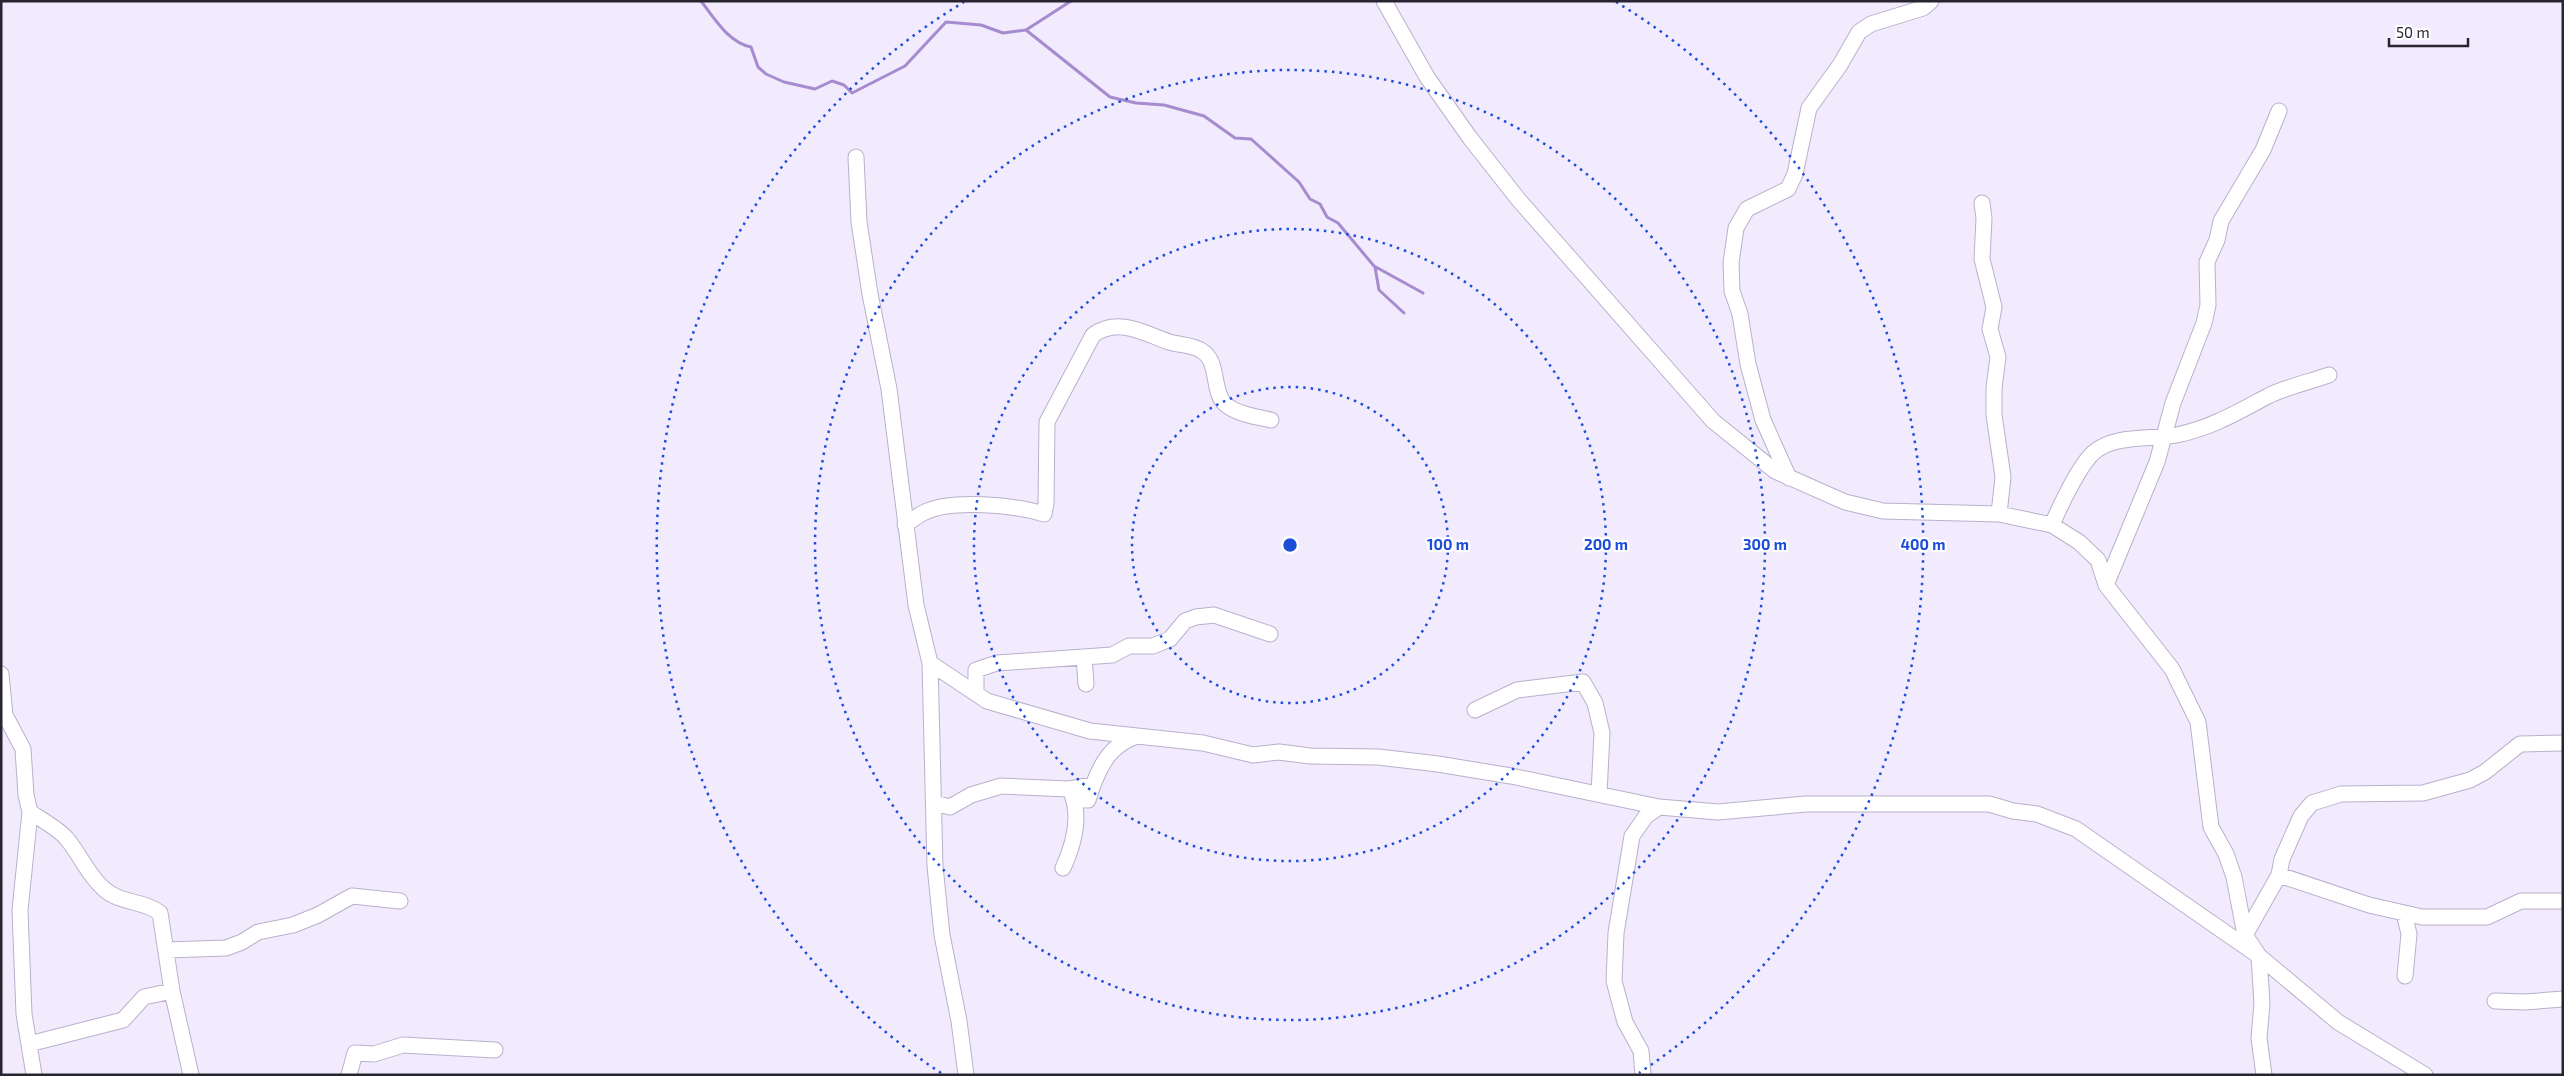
<svg xmlns="http://www.w3.org/2000/svg" width="2564" height="1076" font-family="'Exo 2',sans-serif">
  <rect width="100%" height="100%" fill="#f1ebfd"/>
  <g fill="none" stroke-linecap="round" stroke-linejoin="round">
    <path stroke="#a68bcf" stroke-width="3" d="M701 1C715 19 728 42 751 47L758 67 766 74 784 82 815 89 832 81 844 85 852 93 905 66 946 22 981 25 1003 33 1026 30 1071 1
      M1026 30 1110 97 1136 103 1164 105 1204 116 1235 138 1251 139 1299 182 1310 199 1320 204 1327 217 1338 223 1374 266 1423 293
      M1375 267 1379 290 1404 313"/>
    <defs>
      <path id="minor" d="M1384 1 1427 77 1470 138 1518 199 1713 421 1775 471 1845 502 1883 511 1999 514 2052 525 2079 542 2098 560 2106 585 2172 669 2198 722 2211 827 2226 854 2234 877 2245 935 2259 956 2262 1004 2259 1038 2264 1075
        M856 157 859 222 870 294 889 389 916 605 930 663 935 866 942 935 959 1021 966 1075
        M1982 203 1984 218 1982 259 1994 307 1990 329 1998 357 1994 388V415L2003 477 1999 514
        M1789 478 1763 420 1748 364 1740 314 1732 291 1731 263 1736 228 1747 209 1788 189 1795 174 1809 108 1840 65 1859 32 1871 24 1923 8 1931 1
        M905 525C912 520 918 515 925 512 952 499 1015 505 1044 514L1046 504 1047 422 1093 335C1118 317 1144 333 1169 342 1179 345 1194 345 1202 351 1219 361 1212 390 1224 403 1235 414 1257 417 1271 420
        M2052 525C2060 506 2079 466 2093 453 2114 434 2151 440 2177 435 2213 427 2236 413 2268 396 2286 387 2309 382 2329 375
        M2106 585 2157 462 2173 403 2204 323 2208 305 2207 262 2217 240 2221 221 2263 150 2279 111
        M1084 657 1086 684
        M930 663 987 701 1090 731 1203 743 1253 755 1279 752 1310 756 1378 757 1438 764 1511 776 1659 807
        M1 674 5 715 23 749 26 795 30 812C42 820 59 829 67 839 81 856 88 875 104 889 121 904 143 900 160 913L172 991 191 1075
        M976 692V670L997 663 1112 655 1129 646H1153L1170 639 1185 621 1196 617 1214 615 1270 634
        M1475 710 1517 690 1583 682 1595 703 1602 733 1599 794
        M1093 785C1102 762 1111 746 1134 737
        M934 803 950 807 971 795 1001 786 1069 789 1093 785 1088 800 1074 799
        M30 812 20 910 24 1014 34 1075
        M1063 868C1074 844 1082 815 1070 790
        M2279 875 2369 905 2422 917H2487L2521 901H2563
        M2404 913 2409 934 2405 976
        M2245 935 2279 875 2282 859 2301 816 2312 803 2341 794 2423 793 2470 780 2485 772 2520 744 2563 743
        M166 950 226 948 242 942 258 932 293 925 318 915 352 896 400 901
        M2495 1001 2525 1002 2563 999
        M29 1044 123 1020 144 997 172 991
        M349 1075 355 1053 374 1054 403 1045 495 1050
        M1643 1075 1641 1051 1625 1022 1614 981 1616 933 1632 836 1646 816 1659 807 1718 812 1806 804H1989L2013 811 2037 814 2076 829 2259 956 2338 1022 2425 1075"/>
    </defs>
    <use href="#minor" stroke="#bab0cc" stroke-width="17"/>
    <use href="#minor" stroke="#fff" stroke-width="15"/>
  </g>
  <g fill="none" stroke="#1d4ed8" stroke-width="2.5" stroke-dasharray="2.5 5">
    <circle cx="1290" cy="545" r="158"/>
    <circle cx="1290" cy="545" r="316"/>
    <circle cx="1290" cy="545" r="475"/>
    <path d="M941 1073A633 633 0 0 1 964 2M1616 2A633 633 0 0 1 1639 1073"/>
  </g>
  <circle cx="1290" cy="545" r="8" fill="#1d4ed8" stroke="#fff" stroke-width="2.5"/>
  <g font-size="15" text-anchor="middle" font-weight="bold" fill="#1d4ed8" stroke="#fff" stroke-width="4.5" stroke-linejoin="round" paint-order="stroke">
    <text x="1448" y="550">100 m</text>
    <text x="1606" y="550">200 m</text>
    <text x="1765" y="550">300 m</text>
    <text x="1923" y="550">400 m</text>
  </g>
  <rect width="2564" height="1076" fill="none" stroke="#292530" stroke-width="5"/>
  <path d="M2389 38v8h79v-8" fill="none" stroke="#292530" stroke-width="2.5"/>
  <text x="2396" y="38" font-size="15" fill="#292530" stroke="#ffffff" stroke-width="4" paint-order="stroke">50 m</text>
</svg>
